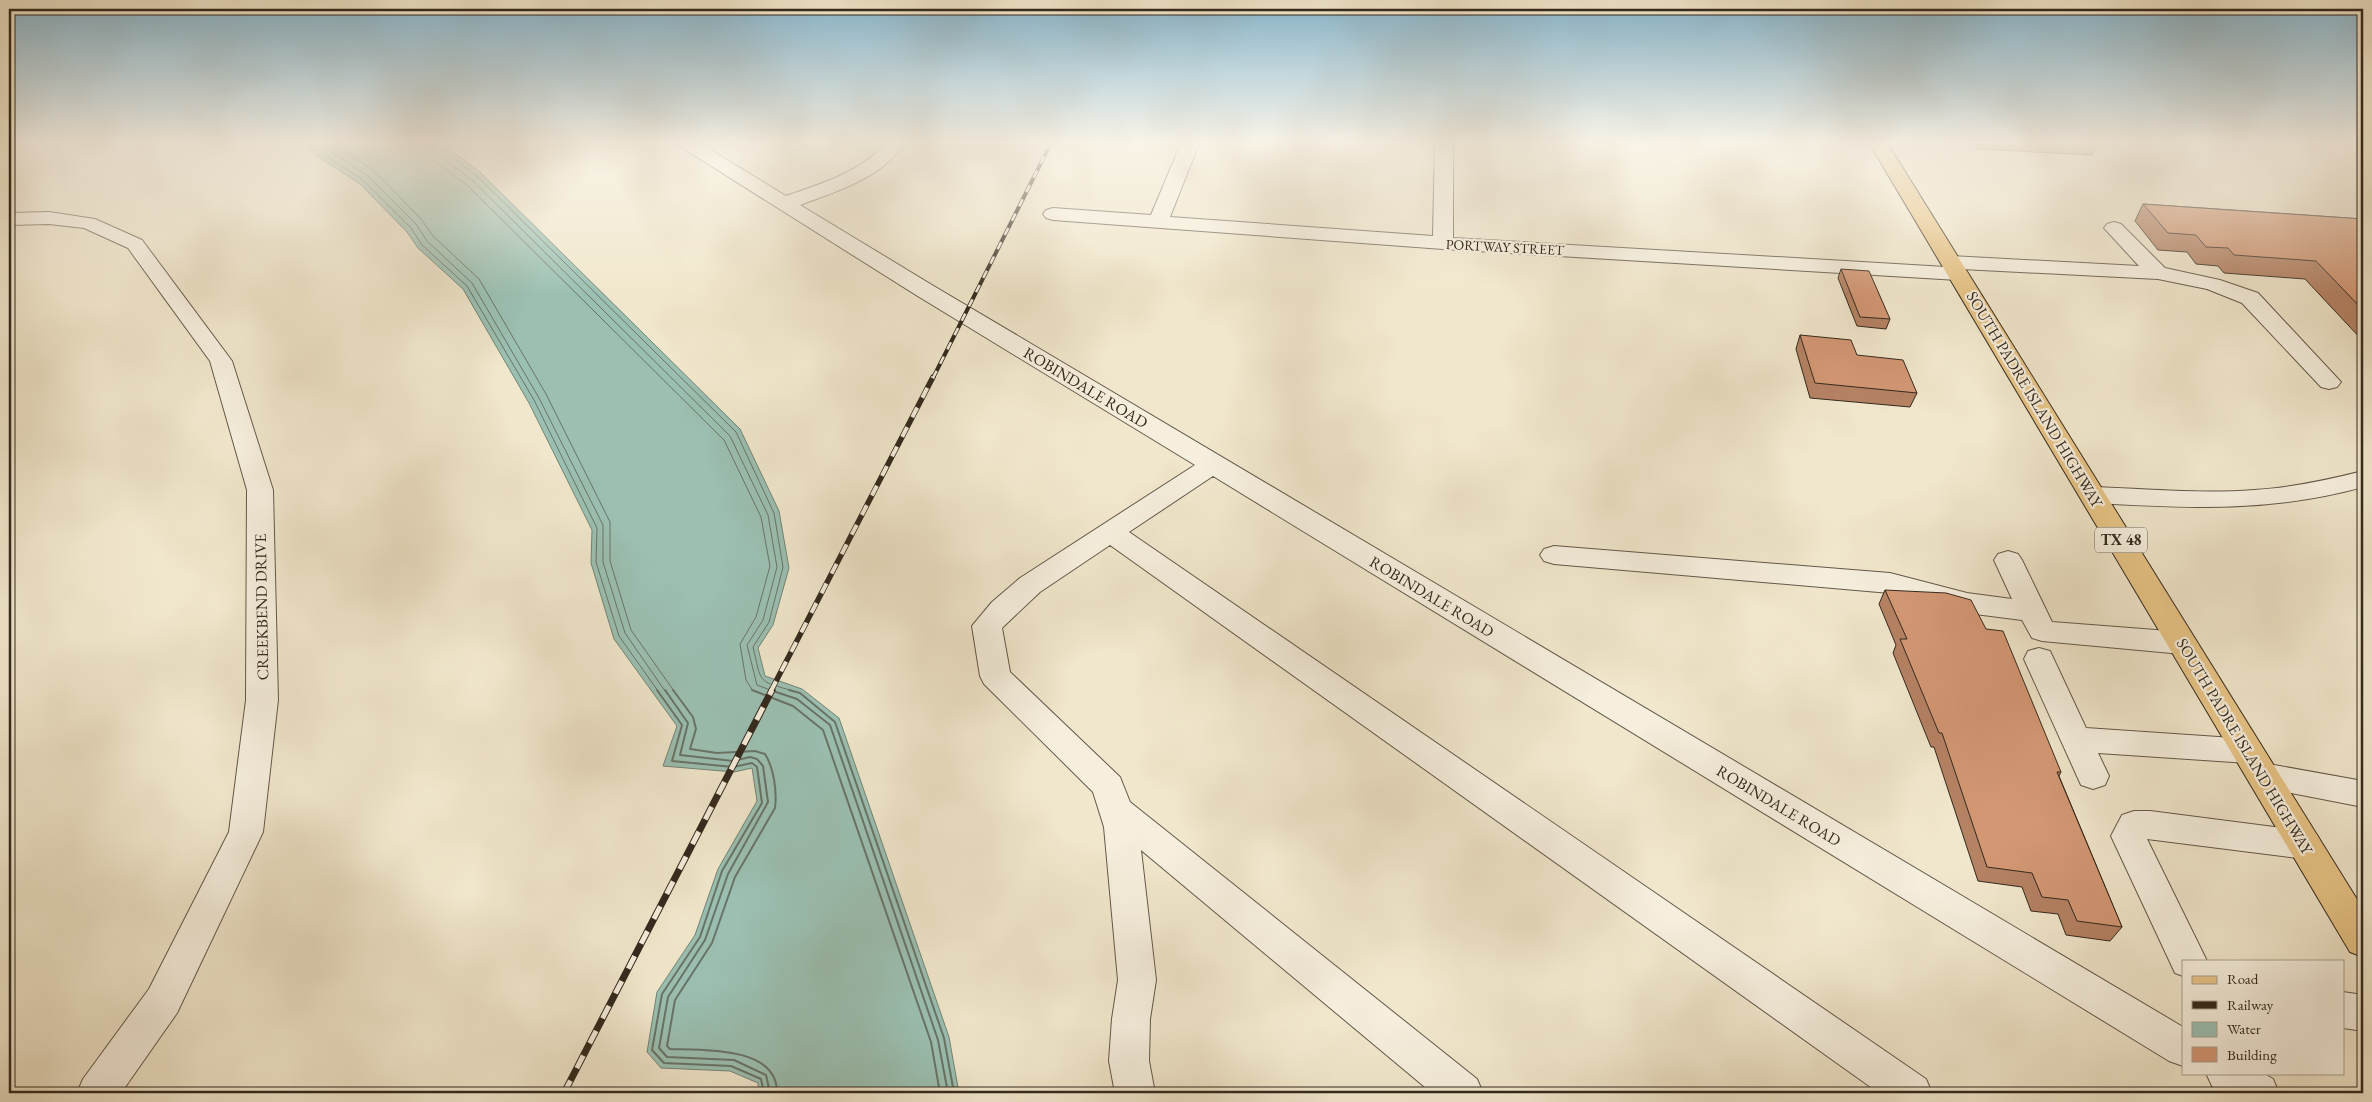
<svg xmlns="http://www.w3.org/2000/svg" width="2372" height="1102" font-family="'EB Garamond',serif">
  <rect width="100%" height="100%" fill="#f1e7cc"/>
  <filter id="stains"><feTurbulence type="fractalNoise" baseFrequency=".004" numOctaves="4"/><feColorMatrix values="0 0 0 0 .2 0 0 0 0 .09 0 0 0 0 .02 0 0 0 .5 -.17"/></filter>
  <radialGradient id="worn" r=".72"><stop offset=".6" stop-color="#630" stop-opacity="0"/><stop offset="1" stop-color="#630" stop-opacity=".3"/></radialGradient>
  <path fill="#9bc0b2" stroke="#728476" d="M294 141H439L480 172 740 429 779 511 789 568 773 625 758 648 765 676 802 689 839 718 949 1037 959 1093H759L758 1083 730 1071 661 1068 647 1052 657 992 695 935 718 869 757 801 752 768 734 772 663 766 677 726 614 639 591 563 592 530 529 403 463 289 418 248 407 232 360 184Z"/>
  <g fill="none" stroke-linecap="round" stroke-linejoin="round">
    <path stroke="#687468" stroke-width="1" d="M304 141 363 180 411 228 422 245 467 286 534 400 597 528 596 562 619 636 658 691
      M315 141 368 176 416 224 427 241 472 283 539 398 603 525V562L625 633 665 691
      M329 141 373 170 421 219 433 236 479 279 546 394 610 522V561L631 630 674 691
      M423 141 428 156 468 186 724 440 761 517 770 566 756 617 740 644 746 680 753 691
      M431 141 435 152 473 181 730 436 768 515 777 567 763 620 747 645 757 685 773 691
      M437 141 439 147 477 176 736 432 774 513 783 567 769 622 753 647C762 684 756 680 793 691"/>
    <path stroke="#687468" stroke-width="2" d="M657 690 682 725 672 761 733 767 752 763 757 767 762 803 722 871 700 937 662 994 652 1050 664 1063 731 1066 761 1079 764 1093
      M665 690 688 723 680 755 733 761 750 757 757 759 763 766 768 802 728 874 705 940 668 997 659 1048 667 1057 734 1060 766 1075 770 1093
      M673 690 693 717 696 729 690 749 717 753 755 751 765 754C774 768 777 792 775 808L735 877 712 943 675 1000 667 1046 670 1049C703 1050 778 1046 777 1093
      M752 690 793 706 823 730 931 1042 940 1093
      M770 690 797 699 830 725 938 1040 948 1093
      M789 690 800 693 835 722 944 1038 954 1093"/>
    <defs>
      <path id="minor" d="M675 141H696L786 196C823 183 862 172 888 141H907C882 178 840 190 800 205L932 285 2183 1027V1066L2169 1061 1213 476 1129 532 1926 1079 1932 1093H1879L1110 545 1040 592 1002 628 1010 672 1120 777 1130 802 1477 1079 1483 1093H1432L1141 850 1156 980 1150 1019 1149 1061 1155 1093H1115L1109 1061 1112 1019 1118 980 1104 827 1093 792 984 684 980 676 972 626 992 602 1020 578 1195 465 916 295 678 145Z
        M1182 141H1200L1170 217 1433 236 1435 141H1453V238L1946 267 1941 262 1944 258 1951 256 2139 266 2104 228 2107 224 2114 222 2121 224 2165 268 2220 280 2258 293 2341 382 2337 387 2329 389 2321 387 2242 303 2207 289 2158 279 1962 269 1968 274 1965 278 1958 280 1443 249 1053 220 1046 218 1043 214 1046 210 1053 208 1151 215Z
        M49 212 95 219 142 240 232 361 273 490 278 700 263 832 177 1013 121 1093H77L83 1079 149 989 229 832 246 700 247 490 210 361 128 248 84 228 49 224 9 225V213Z
        M2363 471V487C2268 513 2190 508 2094 503L2085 501 2081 495 2085 489 2094 487C2147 489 2201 494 2254 490 2291 488 2327 480 2363 471Z
        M1554 546 1890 573 1967 593 2012 599 1994 560 1998 554 2008 551 2018 554 2022 560 2052 622 2182 632 2192 636 2197 643 2192 650 2182 654 2042 641 2032 638 2022 620 1967 613 1890 593 1554 564 1544 561 1540 555 1544 549Z
        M2039 648 2050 651 2086 728 2248 739 2259 742 2264 751 2259 760 2248 763 2098 753 2109 776 2105 785 2093 789 2081 785 2024 659 2028 651Z
        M2263 763 2363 781V807L2251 785 2247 776 2251 767Z
        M2134 811H2150L2305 831 2317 835 2322 845 2317 855 2305 859 2147 839 2207 961H2183V976L2175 973 2111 836 2122 815Z
        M2343 992 2363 995V1031L2343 1028Z
        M2206 1073H2263L2273 1079 2279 1093H2223L2212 1086Z"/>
      <path id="major" d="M1868 141H1886L2363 909V957L2350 952Z"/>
    </defs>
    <use href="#minor" stroke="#635849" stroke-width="2"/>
    <use href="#major" stroke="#34291d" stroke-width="2"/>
    <use href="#minor" fill="#f6efde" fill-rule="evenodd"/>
    <use href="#major" fill="#e8c486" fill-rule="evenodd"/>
    <defs>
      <path id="rail-far2" d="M933 378 1052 141"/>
      <path id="rail-far1" d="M771 691 933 377"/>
      <path id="rail" d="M564 1093 772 690"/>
    </defs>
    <use href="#rail-far2" stroke="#34291d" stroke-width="4"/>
    <use href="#rail-far1" stroke="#34291d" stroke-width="5.5"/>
    <use href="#rail" stroke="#34291d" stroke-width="7"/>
    <use href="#rail-far2" stroke="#f6efde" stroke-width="2.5" stroke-dasharray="8" stroke-linecap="butt"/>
    <use href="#rail-far1" stroke="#f6efde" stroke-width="4" stroke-dasharray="11" stroke-linecap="butt"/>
    <use href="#rail" stroke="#f6efde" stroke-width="5" stroke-dasharray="14" stroke-linecap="butt"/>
  </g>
  <path fill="#b58264" stroke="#34291d" d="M1972 141H2096L2098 143 2092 155 1978 149Z
    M2143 204 2363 219V341L2305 279 2224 273 2218 266 2196 264 2187 252 2158 250 2135 221Z
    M1841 269 1890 319 1886 329 1857 326 1838 278Z
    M1800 335 1917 393 1910 407 1810 398 1796 349Z
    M1885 590 2061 772 2059 776 2122 927 2110 941 2066 935 2058 914 2031 911 2022 887 1978 881 1934 747H1931L1893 653 1896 645 1879 604Z"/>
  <path fill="#d39774" stroke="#34291d" d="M2068 141H2096L2098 143Z
    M2143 204 2363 219V310L2316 261 2234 255 2228 248 2206 247 2196 235 2168 233Z
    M1841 269 1869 271 1890 319 1860 317Z
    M1800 335 1851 340 1857 355 1903 360 1917 393 1815 383Z
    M1885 590 1946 593 1971 600 1986 629 2003 631 2061 772H2057L2122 927 2077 921 2068 900 2042 897 2032 873 1987 867 1942 733H1939L1900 639H1907Z"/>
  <linearGradient id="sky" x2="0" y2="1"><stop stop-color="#89b9d2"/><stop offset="0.48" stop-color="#f9f4e8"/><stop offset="1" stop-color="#f9f4e8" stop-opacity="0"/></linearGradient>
  <rect width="2372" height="295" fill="url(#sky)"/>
  <g text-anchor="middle" stroke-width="4.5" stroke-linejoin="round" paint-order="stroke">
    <g font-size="14" fill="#34291d" stroke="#f6efde">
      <text transform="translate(1505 247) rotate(3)" y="5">PORTWAY STREET</text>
    </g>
    <rect fill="#f6efde" stroke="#6e6457" stroke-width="1" x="2095" y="527.5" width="52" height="25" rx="4"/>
    <g font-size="15" font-weight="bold" fill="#34291d">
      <text x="2121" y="545">TX 48</text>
    </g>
    <g font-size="16" fill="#34291d" stroke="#f6efde">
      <text transform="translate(1086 387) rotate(31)" y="6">ROBINDALE ROAD</text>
      <text transform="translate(2035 399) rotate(59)" y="6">SOUTH PADRE ISLAND HIGHWAY</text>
      <text transform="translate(1432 596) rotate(31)" y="6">ROBINDALE ROAD</text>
      <text transform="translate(261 607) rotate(-91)" y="6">CREEKBEND DRIVE</text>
      <text transform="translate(2245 746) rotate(59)" y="6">SOUTH PADRE ISLAND HIGHWAY</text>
      <text transform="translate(1779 805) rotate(31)" y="6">ROBINDALE ROAD</text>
    </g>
  </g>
  <rect width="2372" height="1102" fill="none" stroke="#f1e7cc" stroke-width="30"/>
  <rect x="10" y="10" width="2352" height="1082" fill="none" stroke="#34291d" stroke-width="2.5"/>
  <rect x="15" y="15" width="2342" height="1072" fill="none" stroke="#34291d"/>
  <rect x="2182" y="960" width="162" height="115" fill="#f6efde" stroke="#a8a091"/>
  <rect x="2192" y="976" width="25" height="8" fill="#e8c486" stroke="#a8a091"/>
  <text x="2227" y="984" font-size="15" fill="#34291d">Road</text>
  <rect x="2192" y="1001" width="25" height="8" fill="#34291d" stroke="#a8a091"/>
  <text x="2227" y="1010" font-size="15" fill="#34291d">Railway</text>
  <rect x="2192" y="1022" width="25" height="15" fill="#9bc0b2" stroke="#a8a091"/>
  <text x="2227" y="1034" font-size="15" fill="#34291d">Water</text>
  <rect x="2192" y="1047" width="25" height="15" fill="#d39774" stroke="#a8a091"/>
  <text x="2227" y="1060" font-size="15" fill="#34291d">Building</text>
  <rect width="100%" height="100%" filter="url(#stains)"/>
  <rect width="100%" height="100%" fill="url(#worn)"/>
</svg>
